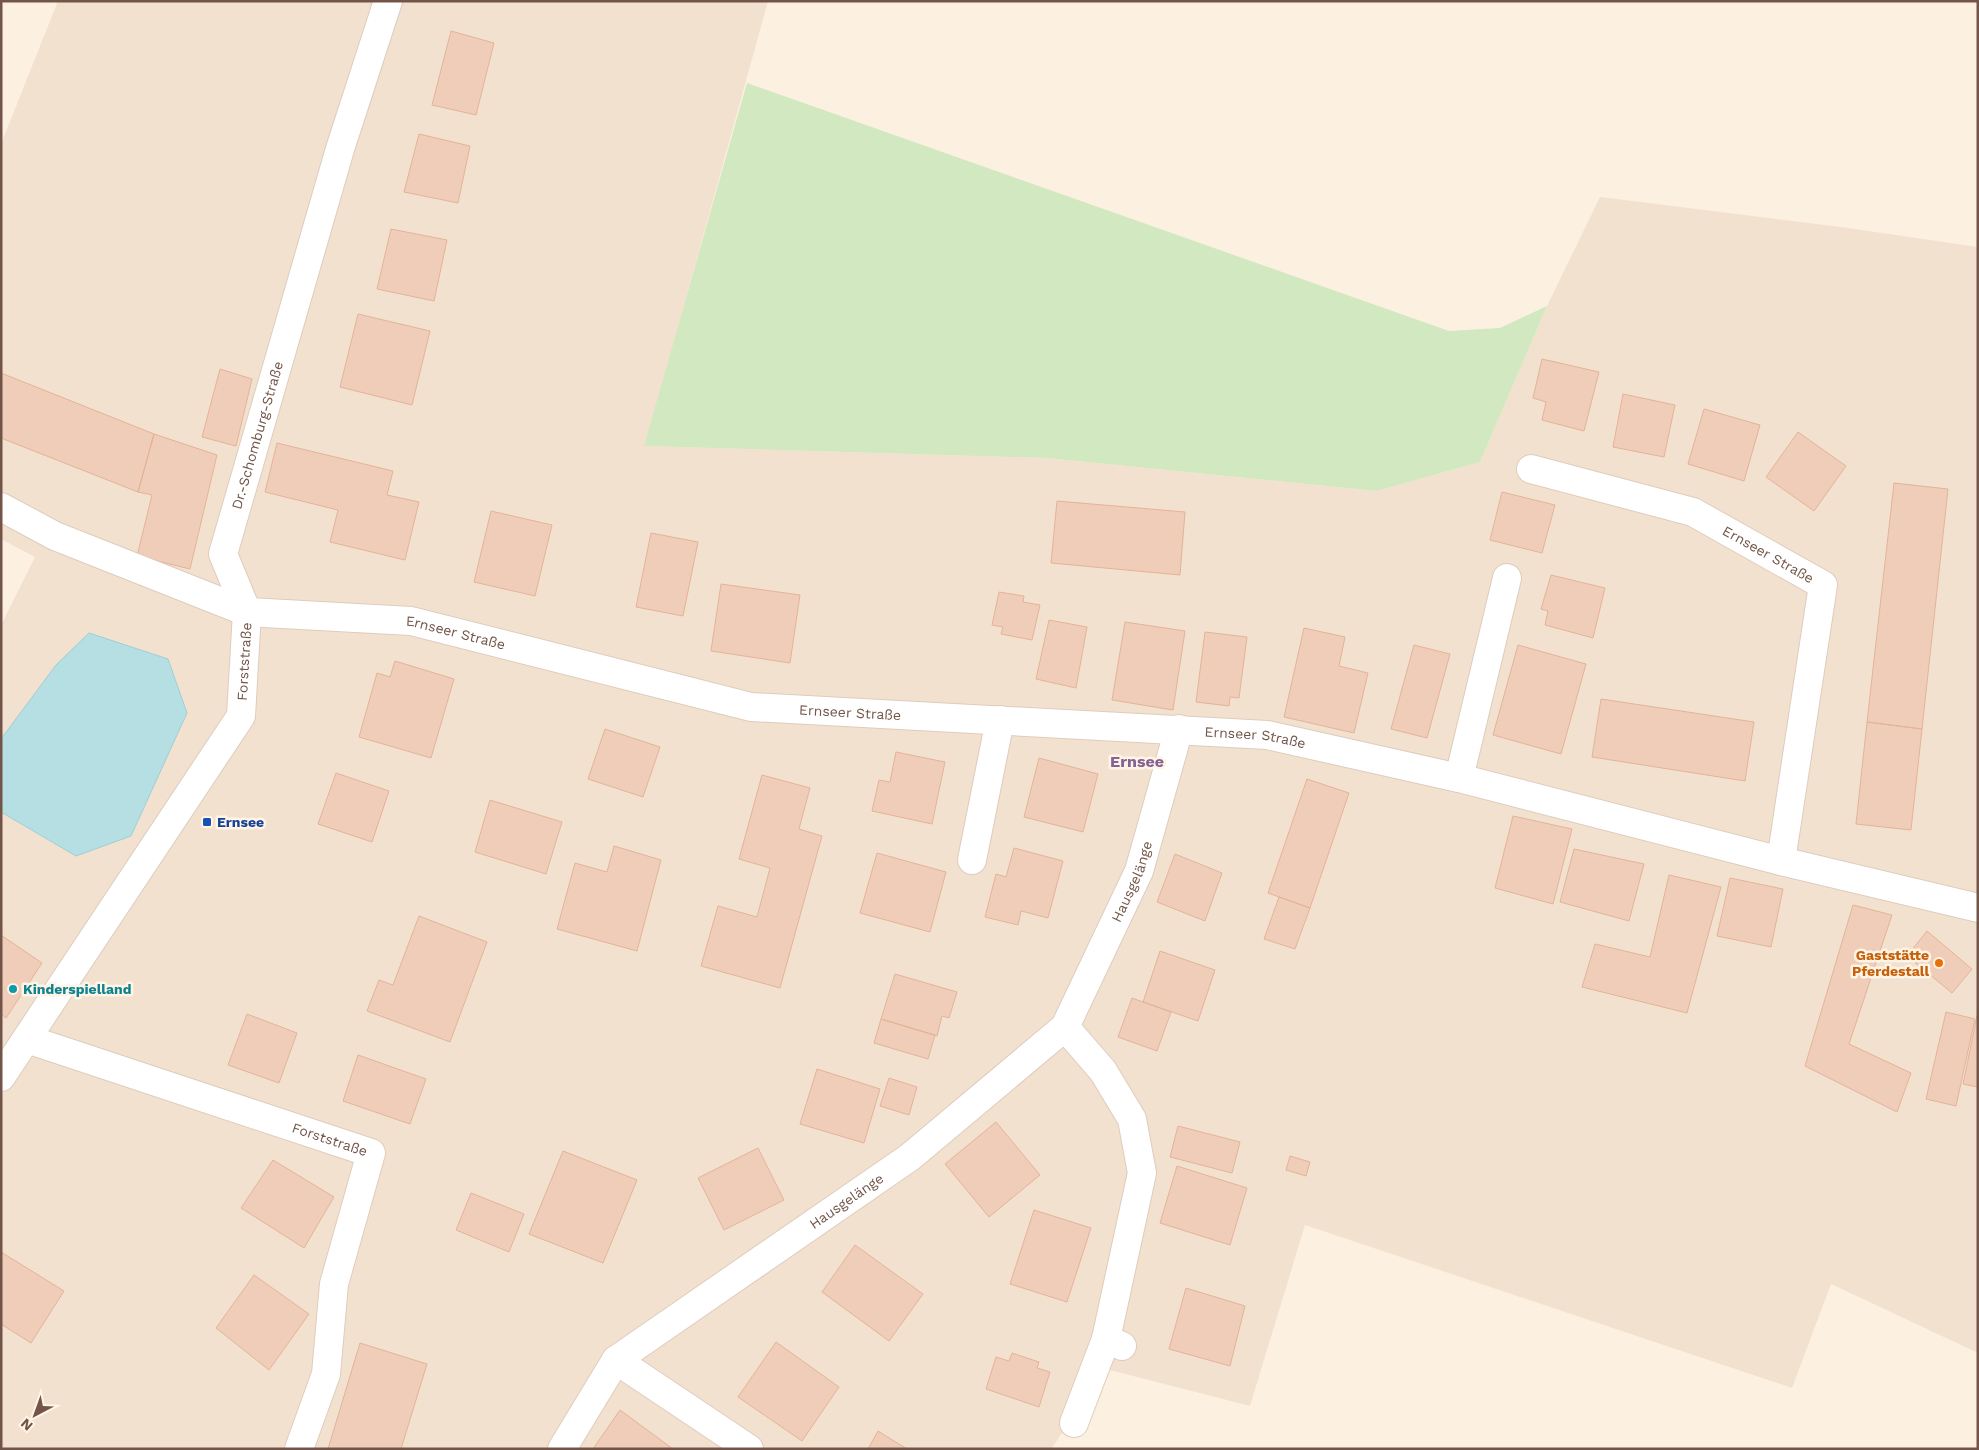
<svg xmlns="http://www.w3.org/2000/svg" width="1979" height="1450" font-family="'Work Sans',sans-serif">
  <rect width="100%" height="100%" fill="#fcf0e0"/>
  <path fill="#f3e1cf" d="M58 1H768L645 446 1047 458 1377 491 1480 462 1547 306 1600 197 1848 228 1978 247V1353L1831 1284 1792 1388 1305 1225 1250 1406 1106 1369 1051 1449H1V812L76 856 56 665 1 739V625L35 557 1 539V144Z"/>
  <path fill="#d2e8c0" d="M747 83 1449 331 1500 328 1547 306 1480 462 1377 491 1047 458 644 446Z"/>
  <path fill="#b6dfe4" stroke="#9ccfd6" d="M89 633 168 659 187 713 131 836 76 856 1 812V739L56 665Z"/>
  <path fill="#f0cdb8" stroke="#e3b399" d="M451 31 494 43 476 115 432 105Z
    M419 134 470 146 458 203 404 192Z
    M391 229 447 240 434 301 377 289Z
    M358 314 430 331 412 405 340 387Z
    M1542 359 1599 372 1584 431 1542 420 1546 402 1533 398Z
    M220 369 252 379 236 446 202 437Z
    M1 373 154 434 138 492 1 438Z
    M1623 394 1675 405 1664 457 1613 447Z
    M1704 409 1760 425 1744 481 1688 464Z
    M1798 432 1846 466 1814 511 1766 477Z
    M154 434 217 455 190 569 137 556 152 495 138 492Z
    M277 443 393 471 387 495 419 502 405 560 330 542 338 510 265 492Z
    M1894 483 1948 489 1922 729 1867 722Z
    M1502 492 1555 505 1542 553 1490 540Z
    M1057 501 1185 512 1180 575 1051 563Z
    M491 511 552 525 535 596 474 582Z
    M651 533 698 542 683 616 636 607Z
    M1551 575 1605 588 1593 638 1545 625 1548 611 1541 609Z
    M721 584 800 595 790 663 711 651Z
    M999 592 1024 596 1023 602 1040 605 1032 640 1001 634 1003 627 992 625Z
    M1049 620 1087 627 1076 688 1036 679Z
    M1125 622 1185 631 1173 710 1112 700Z
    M1304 628 1345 637 1339 666 1368 673 1354 733 1284 717Z
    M1205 632 1247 637 1239 698 1230 697 1229 706 1196 702Z
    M1414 645 1450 654 1427 738 1391 729Z
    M1518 645 1586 664 1561 754 1493 735Z
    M395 661 454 679 431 758 359 737 377 673 390 677Z
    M1601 699 1754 722 1745 781 1592 757Z
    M1867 722 1922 729 1911 830 1856 824Z
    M605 729 660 747 643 797 588 779Z
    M896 752 945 762 932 824 872 811 879 780 890 782Z
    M1039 758 1098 774 1083 832 1024 817Z
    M336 773 389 791 372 842 318 824Z
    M762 775 810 788 799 829 822 836 780 988 701 966 718 906 757 917 770 868 739 859Z
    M1307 779 1349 793 1310 908 1268 893Z
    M490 800 562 822 546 874 475 852Z
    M1513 816 1572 829 1553 904 1495 888Z
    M614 846 661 860 637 951 557 929 575 863 607 872Z
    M1014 848 1063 861 1048 918 1021 911 1018 925 985 917 996 874 1006 877Z
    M1574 849 1644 864 1629 921 1560 902Z
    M877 853 946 872 930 932 860 913Z
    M1175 854 1222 873 1205 921 1157 902Z
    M1669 875 1721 887 1687 1013 1582 987 1595 944 1650 957Z
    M1730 878 1783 889 1771 947 1717 936Z
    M1279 897 1310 908 1295 949 1264 939Z
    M1853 905 1892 915 1849 1044 1911 1073 1897 1112 1805 1066Z
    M419 916 487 942 450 1042 367 1011 379 980 393 985Z
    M1927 931 1972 969 1952 993 1907 956Z
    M1 935 42 963 6 1018 1 1014Z
    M1160 951 1215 970 1198 1021 1143 1002Z
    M895 974 957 992 949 1018 942 1016 937 1036 881 1019Z
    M1132 998 1171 1012 1157 1051 1118 1037Z
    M1978 1011V1087L1963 1084Z
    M1946 1012 1975 1019 1956 1106 1926 1099Z
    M247 1014 297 1033 279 1083 228 1065Z
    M881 1019 935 1035 928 1059 874 1043Z
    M358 1055 426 1079 410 1124 343 1101Z
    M817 1069 880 1089 864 1143 800 1124Z
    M889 1078 917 1087 909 1115 880 1106Z
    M996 1122 1040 1175 989 1217 945 1164Z
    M1178 1126 1240 1142 1232 1173 1170 1157Z
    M758 1148 784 1200 724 1230 698 1178Z
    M563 1151 637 1180 603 1263 529 1234Z
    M1290 1156 1310 1162 1306 1176 1286 1170Z
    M273 1160 334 1197 304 1248 241 1208Z
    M1177 1166 1247 1188 1230 1245 1160 1223Z
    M471 1193 524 1214 509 1252 456 1230Z
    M1034 1210 1091 1228 1067 1302 1010 1284Z
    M855 1245 923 1294 889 1341 822 1292Z
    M1 1252 64 1291 31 1343 1 1324Z
    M254 1275 309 1314 269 1370 216 1328Z
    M1186 1288 1245 1306 1230 1366 1169 1349Z
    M776 1342 839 1387 802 1441 738 1397Z
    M360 1343 427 1364 401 1449H328Z
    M1012 1353 1039 1362 1037 1368 1050 1372 1039 1407 986 1389 996 1357 1009 1361Z
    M620 1410 673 1449H593Z
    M878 1431 907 1449H868Z"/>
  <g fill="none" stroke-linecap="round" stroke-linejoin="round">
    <defs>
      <g id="minor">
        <path id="s1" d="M1531 469 1693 512 1823 585 1781 861"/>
        <path id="s2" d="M1 507 55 536 247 612 411 621 751 707 1267 735 1459 778 1781 861 1978 908"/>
        <path d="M1459 778 1507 578"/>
        <path d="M972 860 1000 720"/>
        <path d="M1065 1027 1103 1071 1132 1119 1142 1173 1106 1339 1122 1346"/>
        <path id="s3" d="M27 1039 371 1153 334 1284 326 1374 299 1449"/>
        <path id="s4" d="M1 1077 241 716 247 612 223 554 340 149 388 1"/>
        <path d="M616 1360 749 1449"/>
        <path d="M1074 1423 1106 1339"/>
        <path id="s5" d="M562 1449 616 1360 910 1157 1065 1027 1139 871 1179 729"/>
      </g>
    </defs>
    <use href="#minor" stroke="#dfccbd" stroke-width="30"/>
    <use href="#minor" stroke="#fff" stroke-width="28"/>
  </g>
  <rect fill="#1a4fb4" stroke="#fff4e6" stroke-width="2" x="202" y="817" width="10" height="10" rx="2.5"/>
  <circle fill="#e8710a" stroke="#fff4e6" stroke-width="2" cx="1939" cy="963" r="5"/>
  <circle fill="#0f9aa8" stroke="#fff4e6" stroke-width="2" cx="13" cy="989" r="5"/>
  <g text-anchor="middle" stroke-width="5" stroke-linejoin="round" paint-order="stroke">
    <g font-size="14" fill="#725548" stroke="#fff4e6">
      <text dy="5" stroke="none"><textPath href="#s4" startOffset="724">Dr.-Schomburg-Straße</textPath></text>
      <text dy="5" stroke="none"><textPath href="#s1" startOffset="254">Ernseer Straße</textPath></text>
      <text dy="5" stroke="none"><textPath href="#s2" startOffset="478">Ernseer Straße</textPath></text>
      <text dy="5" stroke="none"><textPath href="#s4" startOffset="488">Forststraße</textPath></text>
      <text dy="5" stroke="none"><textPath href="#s2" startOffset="882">Ernseer Straße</textPath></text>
      <text dy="5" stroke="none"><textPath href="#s2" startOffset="1288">Ernseer Straße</textPath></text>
      <text dy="5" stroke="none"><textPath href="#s5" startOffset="824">Hausgelänge</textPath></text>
      <text dy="5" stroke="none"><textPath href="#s3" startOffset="319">Forststraße</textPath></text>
      <text dy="5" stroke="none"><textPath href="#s5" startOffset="384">Hausgelänge</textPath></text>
    </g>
    <g font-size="14" font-weight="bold" fill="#164399" stroke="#fff4e6" text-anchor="start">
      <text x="217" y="827">Ernsee</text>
    </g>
    <g font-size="14" font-weight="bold" fill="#c56008" stroke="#fff4e6" text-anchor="end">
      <text x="1929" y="960">Gaststätte<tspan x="1929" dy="16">Pferdestall</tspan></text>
    </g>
    <g font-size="14" font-weight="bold" fill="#0d838f" stroke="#fff4e6" text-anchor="start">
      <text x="23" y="994">Kinderspielland</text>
    </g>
    <g font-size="16" font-weight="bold" fill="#836495" stroke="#fff4e6">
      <text x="1137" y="767">Ernsee</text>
    </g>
  </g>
  <rect width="1979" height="1450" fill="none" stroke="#725548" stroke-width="5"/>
  <g transform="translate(35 1415) rotate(221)" stroke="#fff4e6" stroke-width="4" paint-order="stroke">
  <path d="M0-4L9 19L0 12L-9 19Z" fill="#725548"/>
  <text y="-8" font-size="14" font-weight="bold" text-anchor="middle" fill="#725548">N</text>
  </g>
</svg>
